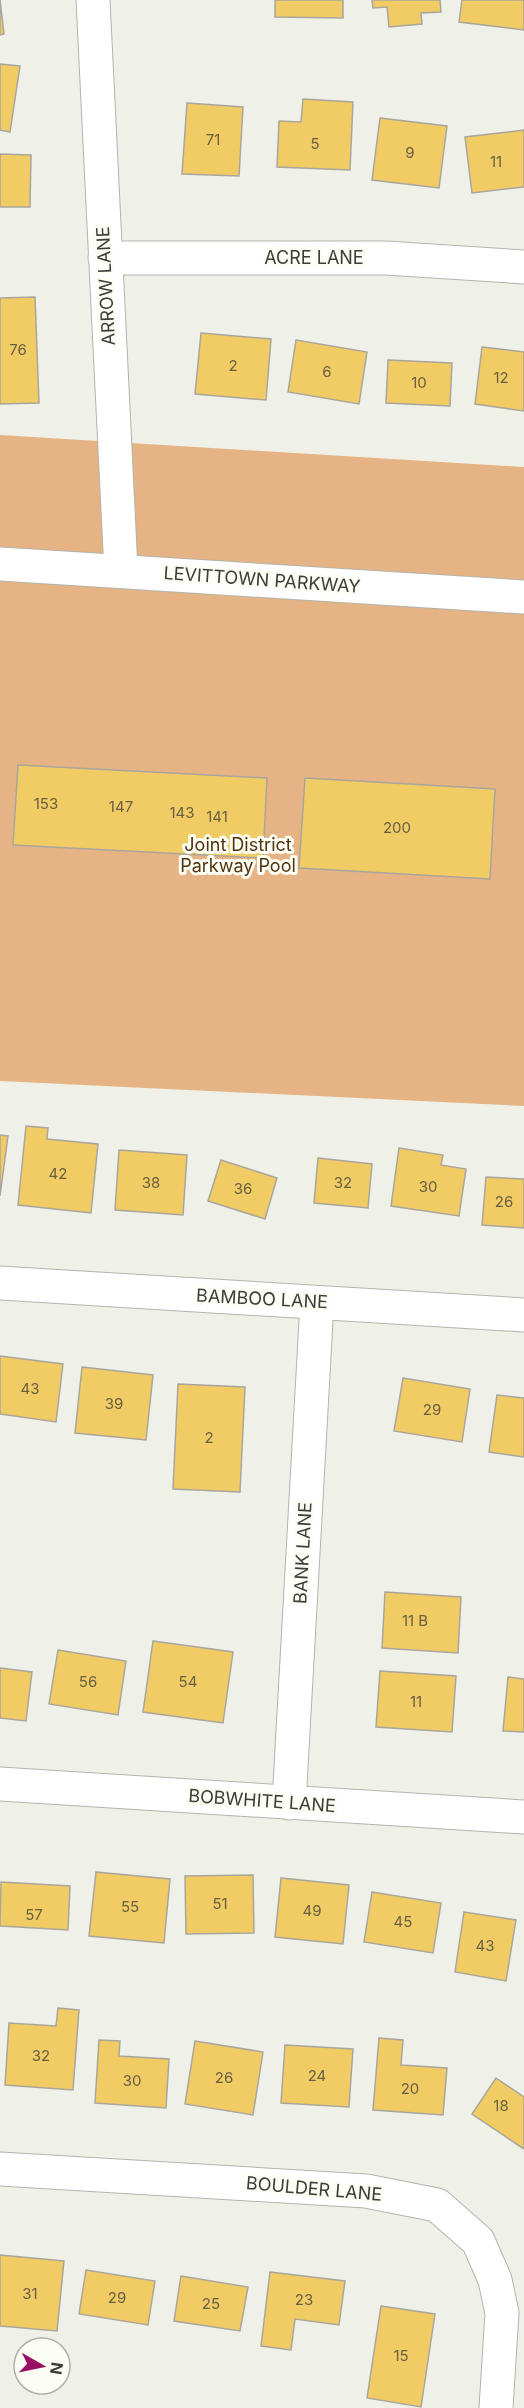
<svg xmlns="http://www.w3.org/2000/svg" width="524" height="2408" font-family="Inter,sans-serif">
  <rect width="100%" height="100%" fill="#eff0e7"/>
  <path fill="#e5b384" d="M0 435 524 467V1106L0 1081Z"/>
  <path fill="#f1cb63" stroke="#aaa69e" stroke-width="1.5" d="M0 0 4 34 0 35Z
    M275 0H343V18L275 17Z
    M372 0H440L441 12 421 13 422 24 389 27 387 7 373 8Z
    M462 0H524V30L459 22Z
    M0 64 20 66 10 132 0 130Z
    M303 99 353 102 350 170 277 167 279 121 301 122Z
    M187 103 243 107 239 176 182 174Z
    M380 118 447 126 439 188 372 180Z
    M524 130V187L472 193 465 137Z
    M0 154 31 155 30 207H0Z
    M35 297 39 403 0 404V298Z
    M201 333 271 339 266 400 195 394Z
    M296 340 367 352 359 404 288 392Z
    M482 347 524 352V411L475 404Z
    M388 360 452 363 450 406 386 403Z
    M18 765 267 778 263 858 13 845Z
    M305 778 495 789 490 879 299 868Z
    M26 1126 48 1128 47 1139 98 1144 91 1213 18 1205Z
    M0 1135 8 1136 0 1196Z
    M399 1148 443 1155 441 1165 466 1169 459 1216 391 1206Z
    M119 1150 187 1155 183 1215 115 1210Z
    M318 1158 372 1164 368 1208 314 1203Z
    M221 1160 277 1178 265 1219 208 1201Z
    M486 1177 524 1179V1228L482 1225Z
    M0 1356 63 1364 56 1422 0 1414Z
    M82 1367 153 1375 146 1440 75 1433Z
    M403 1378 470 1389 462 1442 394 1431Z
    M178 1384 245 1387 240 1492 173 1489Z
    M497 1395 524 1398V1457L489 1452Z
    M385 1592 461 1597 458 1653 382 1648Z
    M153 1641 233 1652 223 1723 143 1712Z
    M58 1650 126 1661 118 1715 49 1704Z
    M0 1668 32 1672 26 1721 0 1718Z
    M380 1671 456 1676 452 1732 376 1727Z
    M508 1677 524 1679V1732L503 1731Z
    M96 1872 170 1879 164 1943 89 1936Z
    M253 1875 254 1933 186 1934 185 1876Z
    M281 1878 349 1885 343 1944 275 1937Z
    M1 1882 70 1886 68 1930 0 1926Z
    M372 1892 441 1903 433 1953 364 1942Z
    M464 1912 516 1920 506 1981 455 1972Z
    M58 2008 79 2010 73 2090 5 2085 9 2023 56 2026Z
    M379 2038 403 2040 401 2065 447 2068 443 2115 373 2110Z
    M99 2040 120 2041 119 2056 169 2059 166 2108 95 2103Z
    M195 2041 263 2052 253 2115 185 2104Z
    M285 2045 353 2049 349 2107 281 2103Z
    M496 2078 524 2097V2149L472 2114Z
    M0 2255 64 2261 57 2331 0 2326Z
    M86 2270 155 2281 148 2325 79 2314Z
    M270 2272 345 2281 339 2325 295 2319 291 2350 261 2346Z
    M181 2276 248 2287 240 2331 174 2321Z
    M381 2306 435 2314 421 2407 367 2398Z"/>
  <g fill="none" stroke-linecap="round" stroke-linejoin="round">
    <defs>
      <path id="street" d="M93 0 121 571
        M105 258H386L524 267
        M0 1283 524 1315
        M0 1784 524 1817
        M289 1803 317 1303
        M0 2169 366 2191 437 2205 478 2241 495 2280 502 2313 496 2408"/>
      <path id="secondary" d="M0 564 524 597"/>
    </defs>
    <use href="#street" stroke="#b3b4ab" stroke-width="35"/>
    <use href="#secondary" stroke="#b3b4ab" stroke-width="35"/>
    <use href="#street" stroke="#fff" stroke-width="33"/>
    <use href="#secondary" stroke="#fff" stroke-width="33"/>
  </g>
  <g text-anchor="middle" stroke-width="6" stroke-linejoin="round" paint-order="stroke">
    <g font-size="15" fill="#696044">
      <text x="213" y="145">71</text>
      <text x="315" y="149">5</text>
      <text x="410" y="158">9</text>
      <text x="496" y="167">11</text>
      <text x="18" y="355">76</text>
      <text x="233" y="371">2</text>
      <text x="327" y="377">6</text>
      <text x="501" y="383">12</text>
      <text x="419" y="388">10</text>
      <text x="46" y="809">153</text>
      <text x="121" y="812">147</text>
      <text x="182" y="818">143</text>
      <text x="217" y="822">141</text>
      <text x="397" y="833">200</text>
      <text x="58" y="1179">42</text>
      <text x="151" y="1188">38</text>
      <text x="343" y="1188">32</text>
      <text x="428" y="1192">30</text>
      <text x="243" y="1194">36</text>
      <text x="504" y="1207">26</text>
      <text x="30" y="1394">43</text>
      <text x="114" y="1409">39</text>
      <text x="432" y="1415">29</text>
      <text x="209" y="1443">2</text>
      <text x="415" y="1626">11 B</text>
      <text x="88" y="1687">56</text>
      <text x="188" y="1687">54</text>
      <text x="416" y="1707">11</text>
      <text x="220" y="1909">51</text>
      <text x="130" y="1912">55</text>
      <text x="312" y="1916">49</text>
      <text x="34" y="1920">57</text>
      <text x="403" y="1927">45</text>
      <text x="485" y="1951">43</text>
      <text x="41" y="2061">32</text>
      <text x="317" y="2081">24</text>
      <text x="224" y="2083">26</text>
      <text x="132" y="2086">30</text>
      <text x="410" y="2094">20</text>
      <text x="501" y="2111">18</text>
      <text x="30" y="2299">31</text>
      <text x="117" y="2303">29</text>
      <text x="304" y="2305">23</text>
      <text x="211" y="2309">25</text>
      <text x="401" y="2361">15</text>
    </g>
    <g font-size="18" fill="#3c3d39" stroke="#fcfef4">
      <text x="314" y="264">ACRE LANE</text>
      <text transform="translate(106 286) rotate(-93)" y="6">ARROW LANE</text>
      <text transform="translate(262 580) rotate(4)" y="6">LEVITTOWN PARKWAY</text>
      <text transform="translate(262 1299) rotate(3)" y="6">BAMBOO LANE</text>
      <text transform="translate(303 1553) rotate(-87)" y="6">BANK LANE</text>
      <text transform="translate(262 1801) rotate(4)" y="6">BOBWHITE LANE</text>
      <text transform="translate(314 2189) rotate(5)" y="6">BOULDER LANE</text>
    </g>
    <g font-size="18" fill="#513312" stroke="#fcfef4">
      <text x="238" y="851">Joint District<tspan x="238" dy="21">Parkway Pool</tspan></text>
    </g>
  </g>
  <g transform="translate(42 2366) rotate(99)"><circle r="28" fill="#fcfef4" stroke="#afb1a9" stroke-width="1.5"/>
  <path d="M0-4.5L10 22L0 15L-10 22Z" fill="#991063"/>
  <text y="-9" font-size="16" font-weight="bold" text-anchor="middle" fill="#3c3d39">N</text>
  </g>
</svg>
